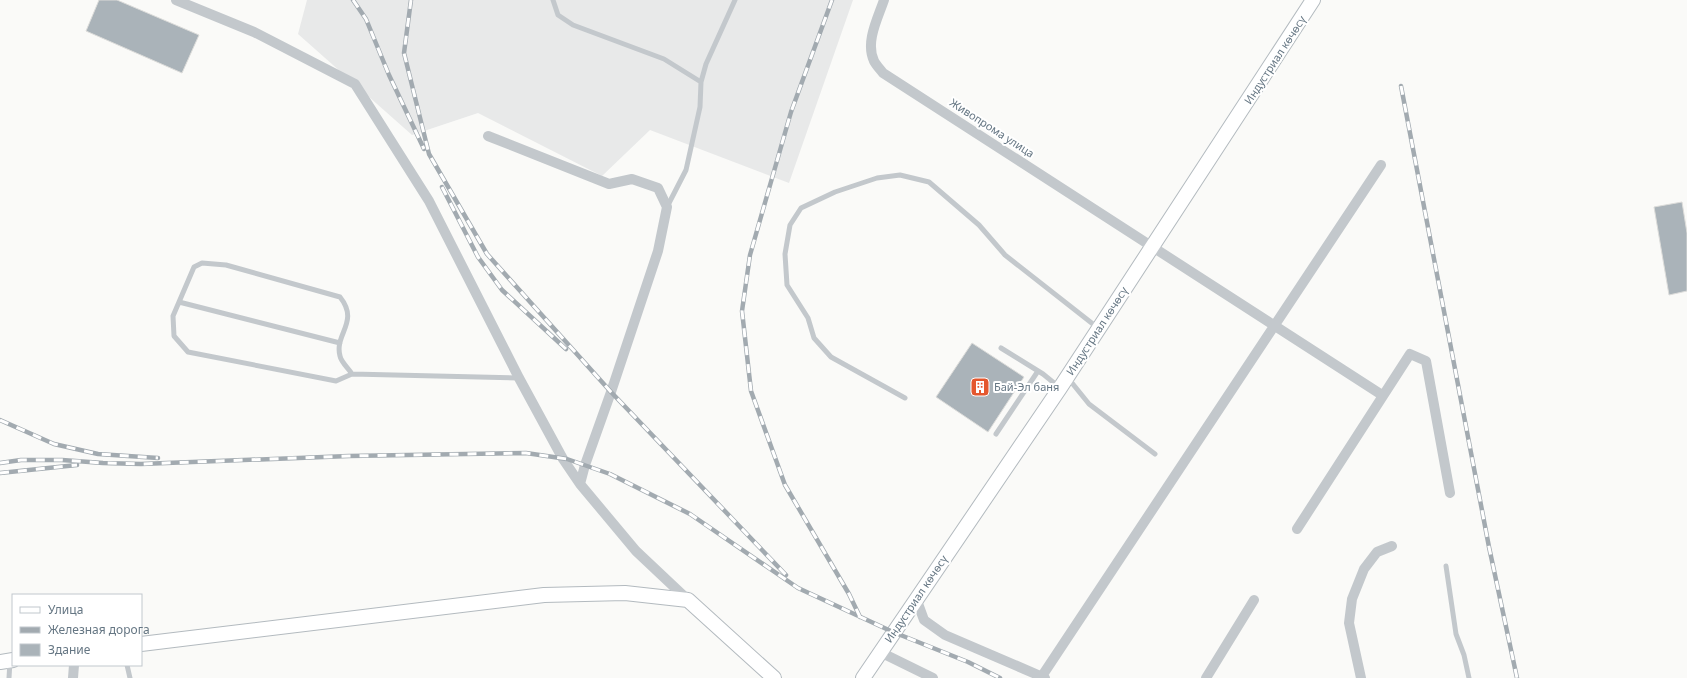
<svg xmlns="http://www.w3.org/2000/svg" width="1687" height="678" font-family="'Noto Sans',sans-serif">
  <rect width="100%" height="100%" fill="#fafaf8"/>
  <path fill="#e8e9e9" d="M307 0H853L789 183 650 130 602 176 478 113 412 135 298 34Z"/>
  <path fill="#aab3b9" stroke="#dcdcda" d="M99 0H117L199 35 182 73 86 31Z
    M1682 202 1687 233V291L1669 295 1654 207Z
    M972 343 1024 377 988 432 936 397Z"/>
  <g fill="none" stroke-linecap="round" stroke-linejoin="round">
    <defs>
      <path id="secondary" d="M141 644 544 595 625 593 688 600 774 678
        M0 662 13 660
        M863 678 1060 388 1313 0"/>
    </defs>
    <use href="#secondary" stroke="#b3babf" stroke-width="16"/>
    <path stroke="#c3c8cc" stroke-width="5" d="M553 0 558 15 573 25 664 59 701 82
      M667 207 686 170 700 107 701 82 706 64 735 0
      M179 302 340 343
      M1001 348 1043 374 1059 387
      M352 374C349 369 341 362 340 356 334 334 360 322 340 297L226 265 202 263 194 267 173 316 174 336 188 352 336 381 352 374 519 378
      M1068 378 1089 404 1155 454
      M905 398 831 357 814 338 808 318 787 285 785 254 790 225 801 208 835 192 877 178 900 175 929 182 979 225 1005 255 1098 328
      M996 434 1038 371
      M1446 566 1456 634 1464 655 1469 678
      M127 665 130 678
      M9 678 10 661"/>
    <path stroke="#c3c8cc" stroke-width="10" d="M176 0 254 32 355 84 429 201 519 378 563 459 580 484 636 551 688 600
      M884 0C878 18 865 42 874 61 876 65 880 69 883 73L1382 395
      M488 136 609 184 632 179 658 188 667 207 658 251 611 392 585 465 580 484
      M1297 529 1410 354 1426 361 1450 493
      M916 598 924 620 945 635 1045 678
      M880 652 933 678
      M1042 676 1381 165
      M73 678 74 665
      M1206 678 1254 600
      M1361 678 1349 623 1352 599 1364 569 1377 552 1392 546"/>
    <use href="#secondary" stroke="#fff" stroke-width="14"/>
    <defs>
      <path id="rail" d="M353 0 366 19 389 75 424 149
        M411 0 404 53 429 154 487 254 611 392 786 575
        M832 0 791 112 750 255 742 311 751 391 785 485 849 594 860 617
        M1401 86 1489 547 1517 678
        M442 187 478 257 502 290 566 349
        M0 420 54 444 98 454 158 458
        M0 463 21 460H62L103 463 141 464 349 456 526 453 567 459 610 474 690 514 798 588 893 632 968 662 1000 678
        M0 473 77 465"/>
    </defs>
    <use href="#rail" stroke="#a2aab0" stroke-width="4.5"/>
    <use href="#rail" stroke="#fff" stroke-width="3" stroke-dasharray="9" stroke-linecap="butt"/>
  </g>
  <defs>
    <symbol id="building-square" viewBox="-11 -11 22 22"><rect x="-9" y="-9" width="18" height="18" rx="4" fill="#e4572e" stroke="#fff"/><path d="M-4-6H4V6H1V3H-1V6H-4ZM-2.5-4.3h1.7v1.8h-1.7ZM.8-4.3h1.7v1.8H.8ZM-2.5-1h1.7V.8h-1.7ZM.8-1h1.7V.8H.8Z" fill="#fff"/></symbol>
  </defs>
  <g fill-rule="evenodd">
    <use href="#building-square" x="969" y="376" width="22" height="22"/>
  </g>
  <g text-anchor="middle" stroke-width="4" stroke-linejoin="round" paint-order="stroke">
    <g font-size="11" fill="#657683" stroke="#fff">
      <text transform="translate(1275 60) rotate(-57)" y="4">Индустриал көчөсү</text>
      <text transform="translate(992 128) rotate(33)" y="4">Живопрома улица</text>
      <text transform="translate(1097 331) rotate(-57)" y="4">Индустриал көчөсү</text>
      <text transform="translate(916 599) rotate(-56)" y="4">Индустриал көчөсү</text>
    </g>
    <g font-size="11" fill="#657683" stroke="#fff" text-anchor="start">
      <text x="994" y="391">Бай-Эл баня</text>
    </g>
  </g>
  <rect x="12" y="594" width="130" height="72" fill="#ffffff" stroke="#c1c8cd"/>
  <rect x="20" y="607" width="20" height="6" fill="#ffffff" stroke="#c1c8cd"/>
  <text x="48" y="614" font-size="12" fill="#657683">Улица</text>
  <rect x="20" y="627" width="20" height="6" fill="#a2aab0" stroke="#c1c8cd"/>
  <text x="48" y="634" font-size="12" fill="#657683">Железная дорога</text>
  <rect x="20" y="644" width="20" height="12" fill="#aab3b9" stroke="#c1c8cd"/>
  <text x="48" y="654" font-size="12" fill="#657683">Здание</text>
</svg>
